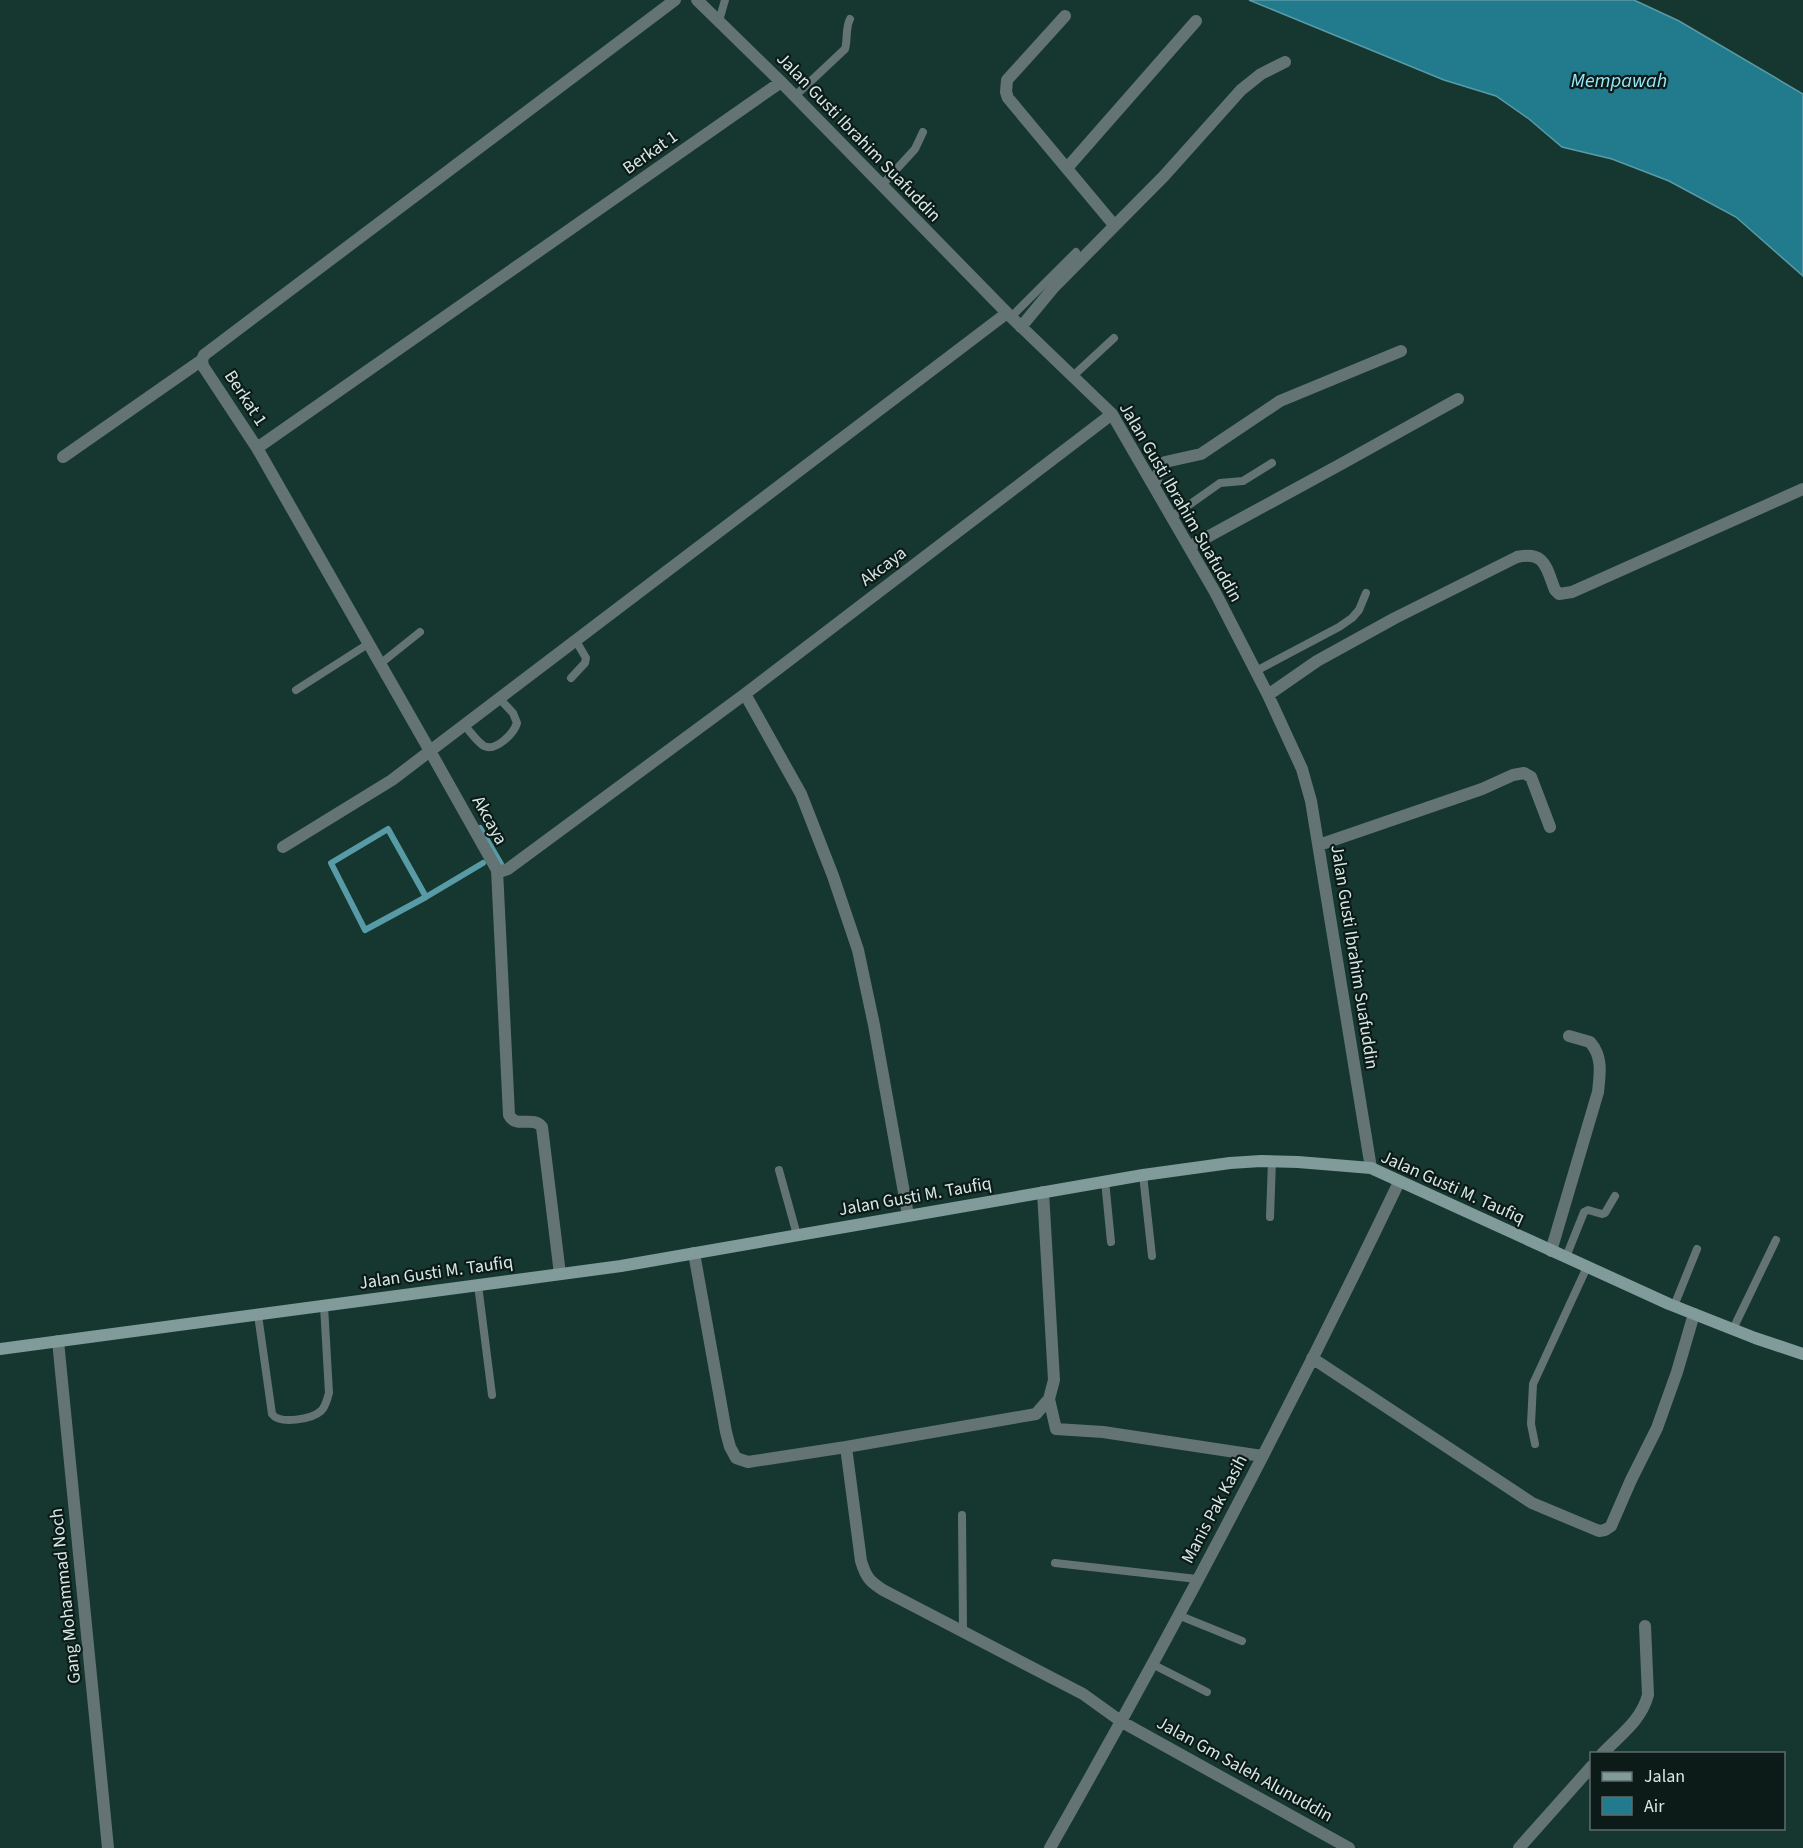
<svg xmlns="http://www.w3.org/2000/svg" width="1803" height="1848" font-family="'Source Sans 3',sans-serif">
  <rect width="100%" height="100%" fill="#163730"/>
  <path fill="#227a8d" stroke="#589ba7" stroke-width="1.5" d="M1249 0H1634L1679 21 1803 94V276L1736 217 1669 181 1612 159 1562 147 1529 119 1496 96 1444 80Z"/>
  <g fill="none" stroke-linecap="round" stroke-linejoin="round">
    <path stroke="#589ba7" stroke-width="6" d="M480 828 501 864
      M426 897 365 930 331 863 388 829 426 897 483 863"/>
    <path stroke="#647474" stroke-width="8" d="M719 21 725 0
      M795 96 845 49C848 39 845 29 850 19
      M882 185 915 149 923 132
      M1011 317 1076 252
      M1073 376 1114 338
      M1172 517 1220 483 1243 481 1272 463
      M380 664 420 632
      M1256 671 1339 627 1352 618 1359 610 1366 593
      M571 678 585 663 586 658 576 641
      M296 690 368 644
      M464 725C470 731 477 742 484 746 496 752 514 733 517 723L513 713 499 698
      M779 1170 797 1235
      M1143 1175 1152 1256
      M1105 1181 1111 1242
      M1270 1217 1272 1161
      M1566 1257 1584 1212 1588 1210 1602 1214 1605 1213 1615 1196
      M478 1285 492 1395
      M1674 1306 1697 1249
      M258 1315 272 1414C280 1425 312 1419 321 1411 326 1406 327 1399 329 1393L324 1306
      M1733 1329 1776 1240
      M1535 1444 1531 1424 1533 1384 1587 1267
      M962 1515 963 1631
      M1055 1563 1197 1579
      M1178 1615 1242 1641
      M1152 1664 1207 1692"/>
    <path stroke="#647474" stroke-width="12" d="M675 0 204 355 202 360 203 366 257 448 781 82
      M697 0 781 82 1011 317 1112 414 1215 592 1268 695 1302 769 1311 801 1371 1168
      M1065 16 1007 80 1006 92 1008 98 1114 225
      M1067 168 1196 21
      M1021 327 1054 287 1164 176 1241 90 1261 74 1285 62
      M257 448 430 751 392 780 283 847
      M63 457 202 360
      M1154 485 1160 469 1165 462 1201 454 1280 401 1401 351
      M1189 547 1343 463 1458 399
      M745 694 801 794 833 876 858 950 874 1025 908 1215
      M1268 695 1317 661 1395 618 1517 557C1546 551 1546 568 1555 590L1559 594 1572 592 1803 489
      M1319 845 1482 789 1513 775 1524 773 1531 777 1550 827
      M497 870 502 871 508 869 745 694 1112 414
      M1551 1251 1598 1092C1600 1073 1603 1057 1590 1042L1569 1036
      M694 1253 726 1432 730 1447 736 1458 748 1462 846 1447 861 1561C866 1577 869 1581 883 1590L1083 1694 1122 1722 1349 1848
      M560 1274 542 1127C533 1115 516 1129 509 1115L497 870 430 751 1007 313
      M58 1341 108 1848
      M1312 1358 1532 1503 1599 1531 1605 1530 1611 1526 1631 1480 1657 1428 1677 1372 1694 1314
      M1049 1399 1056 1429 1103 1432 1262 1456
      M846 1447 1036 1414 1049 1399 1054 1380 1043 1192
      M1602 1754C1620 1735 1641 1721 1648 1695L1645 1626
      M1050 1848C1174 1630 1291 1408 1399 1182
      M1519 1848 1592 1766"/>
    <path stroke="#819a9a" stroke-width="12" d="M0 1349 621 1266 1143 1175 1230 1163 1261 1161 1298 1162 1371 1168 1669 1304 1755 1338 1803 1354"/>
  </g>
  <g text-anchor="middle" stroke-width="4.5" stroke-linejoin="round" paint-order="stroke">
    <g font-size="18" fill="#d7e9e4" stroke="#0d1b18">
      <text transform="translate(859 137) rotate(46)" y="6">Jalan Gusti Ibrahim Suafuddin</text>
      <text transform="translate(650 152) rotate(-35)" y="6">Berkat 1</text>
      <text transform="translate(246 398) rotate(57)" y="6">Berkat 1</text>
      <text transform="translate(1181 502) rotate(60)" y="6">Jalan Gusti Ibrahim Suafuddin</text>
      <text transform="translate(883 566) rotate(-37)" y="6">Akcaya</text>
      <text transform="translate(490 820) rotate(61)" y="6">Akcaya</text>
      <text transform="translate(1355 957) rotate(81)" y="6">Jalan Gusti Ibrahim Suafuddin</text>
      <text transform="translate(1453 1187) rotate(24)" y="6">Jalan Gusti M. Taufiq</text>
      <text transform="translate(915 1196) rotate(-10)" y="6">Jalan Gusti M. Taufiq</text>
      <text transform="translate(436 1272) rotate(-8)" y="6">Jalan Gusti M. Taufiq</text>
      <text transform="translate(1214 1509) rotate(-62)" y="6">Manis Pak Kasih</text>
      <text transform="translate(65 1596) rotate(-96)" y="6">Gang Mohammad Noch</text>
      <text transform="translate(1245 1769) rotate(29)" y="6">Jalan Gm Saleh Alunuddin</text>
    </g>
    <g font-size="20" font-style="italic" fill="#99e7fb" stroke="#0d1b18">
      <text x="1619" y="87">Mempawah</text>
    </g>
  </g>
  <rect x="1590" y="1752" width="195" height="78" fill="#0d1b18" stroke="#5e6d6a" stroke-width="1.5"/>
  <rect x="1602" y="1772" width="30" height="9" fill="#819a9a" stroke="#5e6d6a" stroke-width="1.5"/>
  <text x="1644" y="1782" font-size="18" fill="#d7e9e4">Jalan</text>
  <rect x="1602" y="1797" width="30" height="18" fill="#227a8d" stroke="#5e6d6a" stroke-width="1.5"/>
  <text x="1644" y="1812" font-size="18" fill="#d7e9e4">Air</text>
</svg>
